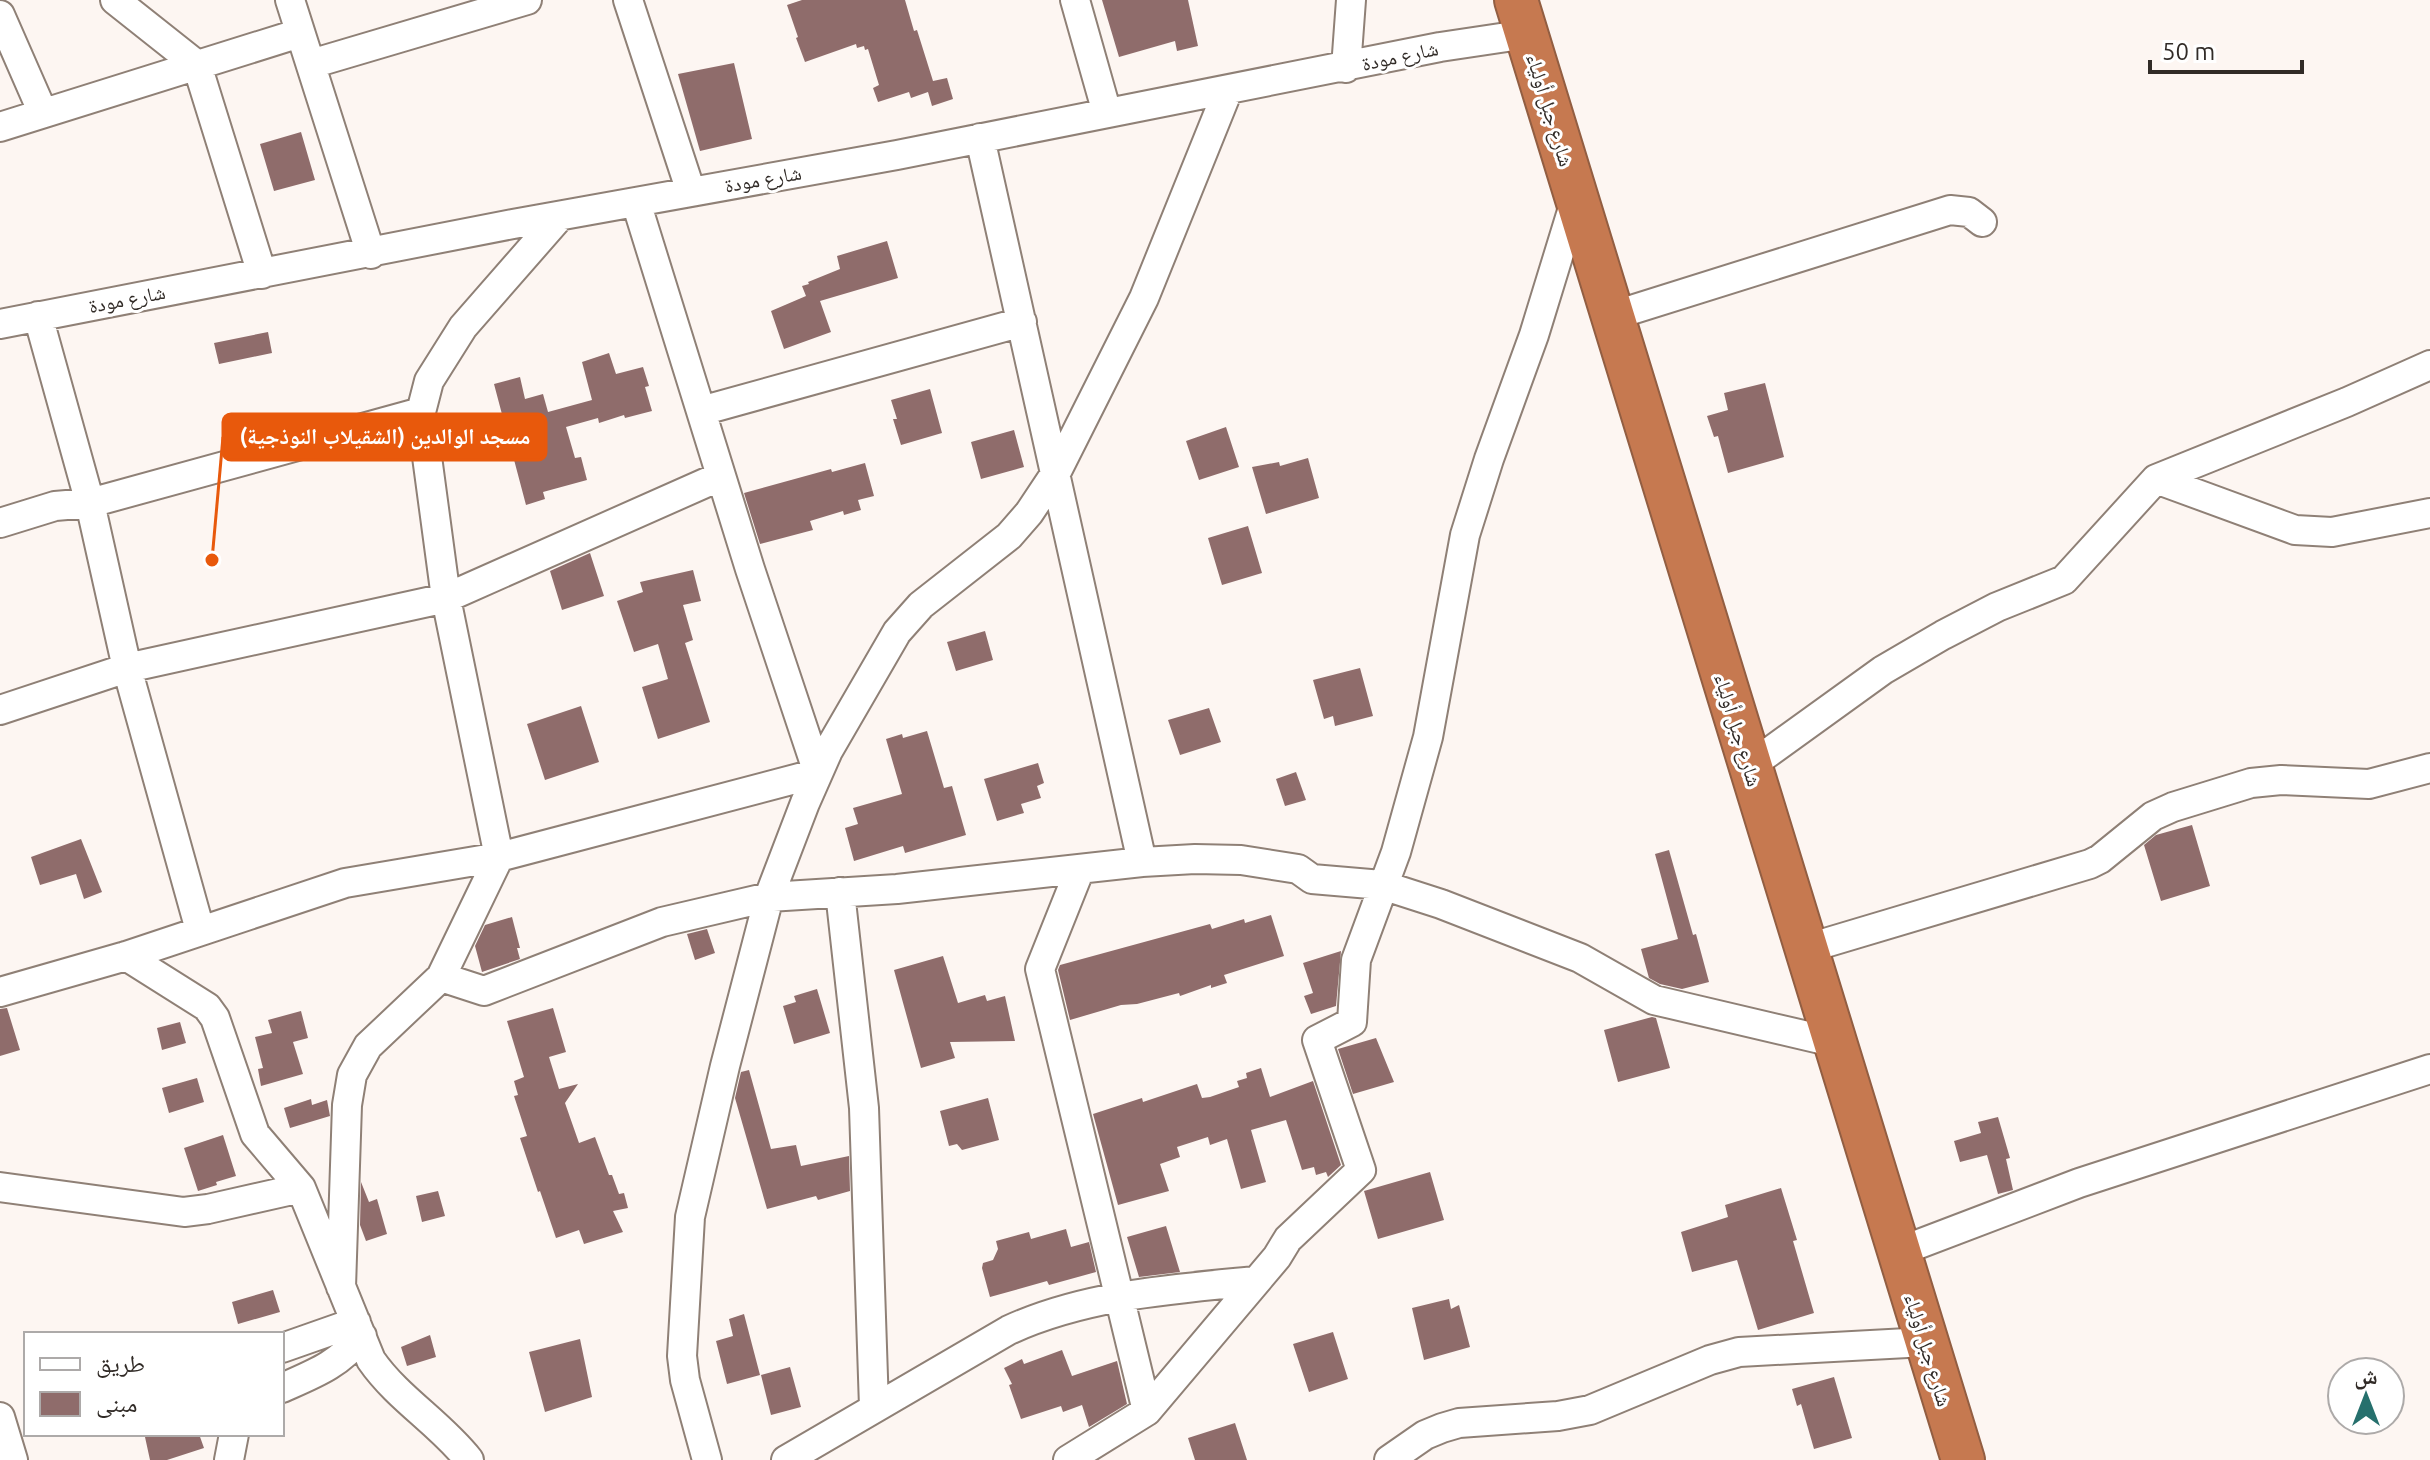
<svg xmlns="http://www.w3.org/2000/svg" width="2430" height="1460" font-family="Ubuntu,'Noto Naskh Arabic',sans-serif">
  <rect width="100%" height="100%" fill="#fdf6f2"/>
  <path fill="#8f6c6b" d="M802 0H905L914 31 917 30 933 81 947 78 953 99 932 106 928 92 911 98 909 92 878 102 873 88 879 85 868 49 865 50 864 46 857 48 856 44 805 62 796 38 798 37 787 5Z
    M1102 0H1188L1198 46 1177 51 1175 41 1119 57Z
    M734 63 752 139 700 151 678 74Z
    M301 132 315 180 274 191 260 144Z
    M887 241 898 278 820 301 831 332 784 349 771 311 806 296 802 286 809 284 808 282 840 269 837 256Z
    M268 332 272 353 219 364 214 343Z
    M609 353 616 374 643 367 649 386 645 387 652 411 625 418 624 415 599 423 598 418 566 427 575 458 581 457 587 480 543 492 545 499 526 505 494 384 520 377 525 399 543 394 548 412 592 400 582 362Z
    M1765 383 1784 457 1728 473 1718 436 1714 437 1707 416 1728 410 1724 393Z
    M930 389 942 433 901 445 893 419H897L891 400Z
    M1226 427 1239 467 1199 480 1186 441Z
    M1014 430 1024 467 981 479 971 442Z
    M1308 458 1319 498 1266 514 1252 467 1279 462 1280 466Z
    M865 463 874 496 858 500 861 510 844 515 843 511 810 521 813 530 760 544 744 493 831 469 832 472Z
    M1248 526 1262 573 1222 585 1208 538Z
    M590 553 604 596 562 610 550 571Z
    M693 570 701 601 683 605 693 640 685 643 710 722 658 739 642 687 668 679 658 644 634 652 617 601 643 592 640 582Z
    M985 631 993 660 956 671 947 642Z
    M1360 668 1373 716 1335 726 1333 716 1324 719 1313 680Z
    M581 706 599 762 545 780 527 724Z
    M1209 708 1221 742 1180 755 1168 720Z
    M927 731 944 788 952 786 966 835 905 853 903 846 854 861 845 828 858 824 853 808 902 794 886 739 902 734 903 738Z
    M1038 763 1044 783 1037 786 1041 798 1021 804 1024 813 997 821 984 779Z
    M1296 772 1306 800 1285 806 1276 779Z
    M2192 825 2210 886 2161 901 2144 845 2156 835Z
    M81 839 102 892 84 899 76 874 40 885 31 857Z
    M1669 850 1693 935 1696 934 1709 982 1682 989 1660 984 1649 978 1641 949 1678 939 1655 854Z
    M1271 915 1284 956 1224 975 1227 983 1211 988V985L1180 996 1179 993 1137 1004 1121 1005 1070 1020 1058 970 1060 965 1210 924 1212 929 1244 919 1245 923Z
    M512 917 520 948H517L520 959 482 972 475 946 485 925Z
    M707 929 715 953 695 960 687 934Z
    M1341 951 1336 1006 1311 1014 1304 996 1313 993 1303 963Z
    M943 956 958 1003 985 995 987 1001 1005 996 1015 1041 950 1042 955 1058 921 1068 894 970Z
    M817 989 830 1033 794 1044 783 1006 796 1002 794 996Z
    M7 1008 20 1050 0 1056V1009Z
    M553 1008 566 1052 549 1057 559 1089 578 1084 565 1103 579 1143 595 1137 609 1175H612L619 1194 624 1193 628 1208 613 1211 623 1232 584 1244 579 1230 556 1238 540 1191 538 1192 520 1138 527 1136 514 1096 518 1095 514 1081 524 1077 507 1021Z
    M301 1011 308 1038 293 1042 303 1074 261 1086 258 1069 263 1068 255 1037 272 1033 268 1020Z
    M1652 1017 1656 1018 1670 1068 1618 1082 1604 1030Z
    M180 1022 186 1043 162 1050 157 1028Z
    M1376 1038 1394 1082 1353 1094 1338 1049Z
    M1261 1068 1270 1097 1313 1081 1341 1165 1328 1177 1326 1172 1316 1175 1314 1167 1302 1170 1286 1120 1251 1130 1266 1182 1241 1189 1227 1139 1210 1145 1208 1137 1177 1147 1180 1157 1160 1164 1169 1191 1118 1205 1093 1114 1142 1098 1143 1102 1197 1084 1202 1098 1210 1097 1239 1087 1237 1081 1247 1078 1246 1073Z
    M749 1070 771 1149 796 1145 801 1166 849 1156 850 1191 818 1200 816 1196 767 1209 735 1098 741 1072Z
    M197 1078 204 1102 169 1113 162 1088Z
    M988 1098 999 1140 962 1150 957 1144 949 1146 940 1111Z
    M311 1099 312 1105 327 1100 330 1116 290 1128 284 1108Z
    M1998 1117 2010 1158 2006 1159 2013 1190 1998 1194 1987 1155 1960 1162 1954 1141 1981 1133 1978 1122Z
    M223 1135 236 1176 216 1182 217 1185 198 1191 184 1148Z
    M1430 1172 1444 1220 1378 1239 1364 1191Z
    M361 1182 369 1202 377 1199 387 1234 366 1241 360 1225Z
    M1781 1188 1797 1240 1793 1241 1814 1313 1758 1330 1737 1260 1692 1272 1681 1232 1728 1217 1725 1205Z
    M438 1191 445 1216 422 1222 416 1196Z
    M1166 1226 1180 1272 1139 1277 1127 1237Z
    M1066 1229 1071 1247 1089 1242 1096 1272 1049 1285 1047 1281 990 1297 982 1268 983 1263 993 1260 998 1249 996 1241 1029 1232 1031 1239Z
    M273 1290 280 1312 238 1324 232 1302Z
    M1449 1299 1451 1309 1459 1305 1470 1347 1424 1360 1412 1308Z
    M744 1314 760 1375 727 1384 716 1341 733 1336 729 1319Z
    M1333 1332 1348 1379 1309 1392 1293 1344Z
    M430 1335 436 1357 407 1366 401 1347Z
    M580 1339 592 1397 545 1412 529 1352Z
    M1062 1350 1072 1376 1117 1361 1127 1404 1089 1427 1082 1405 1063 1412 1061 1406 1021 1419 1009 1385 1012 1384 1004 1368 1022 1359 1024 1364Z
    M790 1367 801 1407 771 1415 761 1375Z
    M1834 1377 1852 1438 1814 1449 1801 1404 1797 1406 1792 1389Z
    M1235 1423 1247 1460H1195L1188 1438Z
    M155 1434H199L204 1448 167 1460H150L145 1437Z"/>
  <g fill="none" stroke-linecap="round" stroke-linejoin="round">
    <defs>
      <path id="minor" d="M115 0 197 65 262 274
        M290 0 371 254
        M628 0 691 192
        M1075 0 1107 113
        M0 15 43 113
        M311 64 527 0
        M1346 68 1351 0
        M0 127 300 33
        M980 138 1142 862
        M38 316 90 503 127 668 200 930
        M1612 316 1950 210 1969 212 1982 222
        M0 324 513 224 897 155 1440 47 1527 34
        M701 411 1022 322
        M2156 479 2295 530 2332 532 2430 513
        M0 523 55 506 90 503 421 412
        M0 710 127 668 446 598 721 476
        M1750 766 1883 670 1943 635 1997 607 2064 580 2156 479 2347 402 2430 365
        M1080 869 1040 969 1147 1411
        M840 892 864 1108 874 1407
        M1805 949 2090 864 2100 859 2153 816 2173 807 2251 783 2281 780 2369 784 2430 768
        M126 956 207 1007 215 1018 255 1134 301 1188 371 1360C398 1399 440 1423 469 1460
        M441 977 484 991 662 922 769 897 897 889 1142 862 1195 859 1241 860 1298 869 1312 879 1382 885 1441 904 1580 958 1654 1000 1833 1042
        M0 992 126 956 345 883 499 857 818 773 750 569 636 202
        M0 1187 184 1212 208 1209 301 1188
        M1898 1252 2079 1183 2430 1069
        M341 1287 347 1105 352 1075 368 1046 441 977 499 857 446 598 421 412 429 381 463 327 560 216
        M282 1348 356 1322
        M282 1388C316 1373 338 1365 362 1336
        M0 1417 13 1460
        M229 1460 234 1434
        M707 1460 685 1380 682 1356 690 1217 725 1066 769 897 805 803 828 751 897 632 921 605 1009 536 1029 513 1057 471 1144 298 1228 90
        M786 1460 1009 1330C1085 1295 1173 1289 1256 1281
        M1068 1460 1147 1411 1277 1257 1288 1239 1361 1170 1317 1040 1352 1022 1356 960 1396 852 1428 737 1465 535 1489 459 1534 335 1576 198
        M1389 1460 1425 1435 1442 1428 1459 1423 1558 1416 1590 1410 1710 1360 1739 1352 1926 1342"/>
      <path id="highway" d="M1516 0 1963 1460"/>
    </defs>
    <use href="#minor" stroke="#8f8076" stroke-width="32"/>
    <use href="#highway" stroke="#925e42" stroke-width="46"/>
    <use href="#minor" stroke="#fff" stroke-width="28"/>
    <use href="#highway" stroke="#c67950" stroke-width="42"/>
  </g>
  <g text-anchor="middle" stroke-width="6" stroke-linejoin="round" paint-order="stroke">
    <g font-size="20" fill="#312b27" stroke="#fff">
      <text transform="translate(1400 56) rotate(-12)" y="7">شارع مودة</text>
      <text transform="translate(1550 110) rotate(73)" y="7">شارع جبل أولياء</text>
      <text transform="translate(763 179) rotate(-10)" y="7">شارع مودة</text>
      <text transform="translate(127 299) rotate(-11)" y="7">شارع مودة</text>
      <text transform="translate(1738 730) rotate(73)" y="7">شارع جبل أولياء</text>
      <text transform="translate(1928 1350) rotate(73)" y="7">شارع جبل أولياء</text>
    </g>
  </g>
  <path fill="none" stroke="#e8590c" stroke-width="3" d="M212 560L223 437"/>
  <circle fill="#e8590c" stroke="#fff" stroke-width="3" cx="212" cy="560" r="8"/>
  <rect fill="#e8590c" stroke="#e8590c" stroke-width="3" x="223" y="414" width="323" height="46" rx="8"/>
  <g font-size="22" text-anchor="middle" font-weight="bold" fill="#fff">
    <text x="385" y="444">مسجد الوالدين (الشقيلاب النوذجية)</text>
  </g>
  <rect x="24" y="1332" width="260" height="104" fill="#ffffff" stroke="#adaaa9" stroke-width="2"/>
  <rect x="40" y="1358" width="40" height="12" fill="#ffffff" stroke="#adaaa9" stroke-width="2"/>
  <text x="96" y="1372" font-size="24" fill="#312b27">طريق</text>
  <rect x="40" y="1392" width="40" height="24" fill="#8f6c6b" stroke="#adaaa9" stroke-width="2"/>
  <text x="96" y="1412" font-size="24" fill="#312b27">مبنى</text>
  <g transform="translate(2366 1396)"><circle r="38" fill="#ffffff" stroke="#adaaa9" stroke-width="2"/>
  <path d="M0-6L14 30L0 20L-14 30Z" fill="#26706d"/>
  <text y="-12" font-size="22" font-weight="bold" text-anchor="middle" fill="#312b27">ش</text>
  </g>
  <path d="M2150 60v12h152v-12" fill="none" stroke="#312b27" stroke-width="4"/>
  <text x="2162" y="60" font-size="24" fill="#312b27" stroke="#ffffff" stroke-width="6" paint-order="stroke">50 m</text>
</svg>
